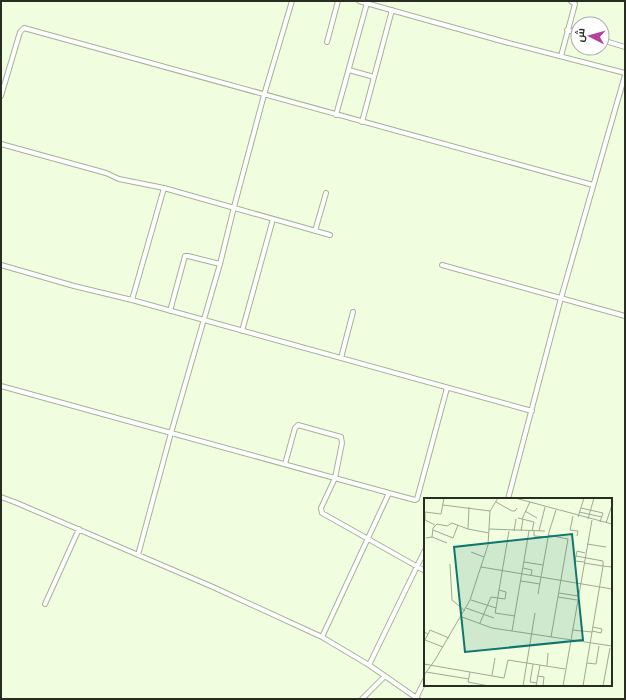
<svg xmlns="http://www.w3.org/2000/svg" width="626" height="700" font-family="'Fira Sans Condensed',Cairo,sans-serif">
  <rect width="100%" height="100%" fill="#f0fddf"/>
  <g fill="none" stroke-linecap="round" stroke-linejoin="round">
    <defs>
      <path id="minor" d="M359 1 505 42 625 73
        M567 30 578 33
        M602 40 625 47
        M327 42 338 1
        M561 56 575 4 571 1
        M349 70 374 77
        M1 96 20 32 24 28 593 185
        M336 115 367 3
        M362 122 392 10
        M1 144 106 173 119 179 164 188 330 235
        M315 231 326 193
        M1 265 74 286 132 300 532 411
        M442 265 625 316
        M132 300 164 188
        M170 311 185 256H188L220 264
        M242 331 273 219
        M341 358 353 312
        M1 386 389 493 322 637
        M285 464 295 428 298 425 341 437 342 443 335 478 321 508 322 513 425 571
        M389 493 415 500 417 499 447 388
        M1 497 17 503 213 587 322 637 369 665 418 699
        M508 499 561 298 625 75
        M138 555 171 433 220 264 234 207 264 95 292 1
        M45 604 79 529
        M369 665 425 550
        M416 698 425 680
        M362 699 385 676"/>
    </defs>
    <use href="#minor" stroke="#a6b296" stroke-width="6"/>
    <use href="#minor" stroke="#fff" stroke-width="4"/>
  </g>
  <g transform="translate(424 498)">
    <rect width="188" height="188" fill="#f0fddf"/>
    <path fill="none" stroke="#a0a993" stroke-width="1" d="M91 0 188 26M72 4 88 13H91L93 10M19 7 66 13M45 9 44 31 65 35M157 10 179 15 176 24M101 13 113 20M155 14 178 19M149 18 146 32 154 33 153 38M154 19 160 0M94 20 110 24 108 33M98 21 106 4M164 21 170 0M182 25 188 7M11 27 1 22V14L17 16 20 0M65 31 121 33M9 32 29 40 34 27M90 33 92 21M97 33 99 21M110 33V38L124 39M115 33 121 9M124 37 144 41 127 139M8 39 9 30 13 26 23 28 28 25 44 31M2 40 8 39 23 45M163 46 182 49M47 54 60 59M152 58 179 63V68L188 69M100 64 119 67M160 64 151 63 153 53 161 55M26 66 28 102 41 113M57 69 188 91M99 70 108 72 107 78M97 83 116 86M135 95 154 98M114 96 125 34 132 12M134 99 153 102M47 102 72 110 85 33M42 110 70 120M72 110 71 115 91 118M38 119 68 130 188 148M56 125 67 99 81 101 82 94 75 92M148 132 168 134M88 133 105 33M168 133 177 135 178 131 169 129M0 134 4 136 0 144M4 136 6 132 25 140M1 142 19 149M163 165 172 166 175 148M0 166 80 180 84 162 141 171M109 166 106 184 113 185M123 168 124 155M2 174 45 181M46 174 44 184 65 188M0 177 11 162 46 102 64 47 66 13 74 0M68 177 71 160M114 178 120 179 119 188M99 188 111 115M112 188 116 167M139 188 168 22M159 188 179 68 160 65M179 188 186 150"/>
    <path fill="#0f766e" fill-opacity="0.15" stroke="#0f766e" stroke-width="2" d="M148 36 159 142 41 154 30 49Z"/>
    <rect width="188" height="188" fill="none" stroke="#282c21" stroke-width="2"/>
  </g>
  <rect width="626" height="700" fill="none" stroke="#282c21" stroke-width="4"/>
  <g transform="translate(590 36) rotate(276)"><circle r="19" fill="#ffffff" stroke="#a9aba6"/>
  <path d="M0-3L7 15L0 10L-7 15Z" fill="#b5439e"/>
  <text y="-6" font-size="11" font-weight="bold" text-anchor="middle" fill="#282c21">ش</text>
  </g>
</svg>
